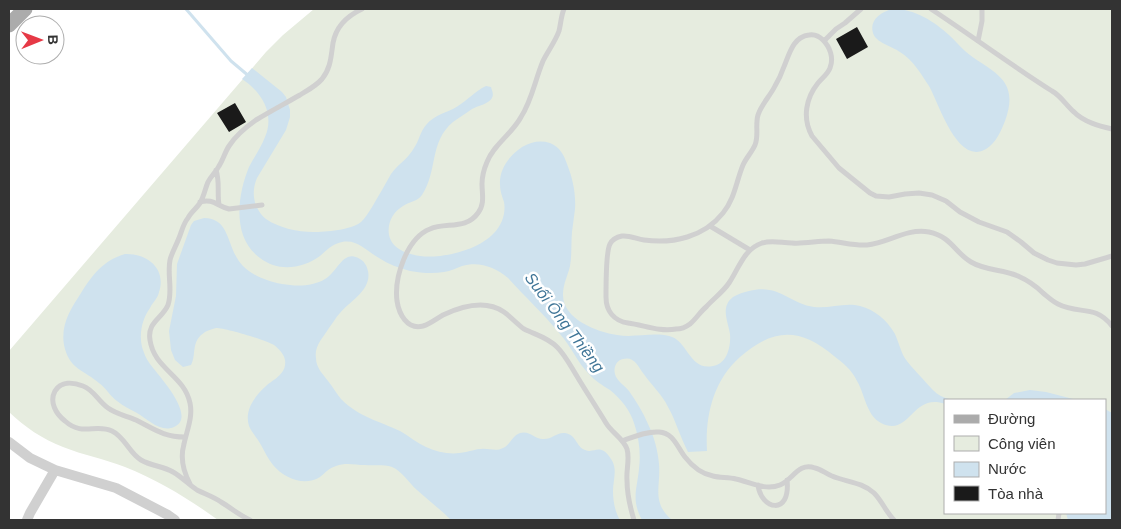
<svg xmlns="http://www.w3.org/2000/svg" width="1121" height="529" font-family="Helvetica,sans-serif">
  <rect width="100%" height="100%" fill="#fff"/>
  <path fill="#e6ecdf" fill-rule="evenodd" d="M314 9H1112V520H218C189 499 158 480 125 467 105 459 83 455 63 447 42 439 25 427 9 412V351L266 52 283 35ZM945 400H1105V513H945Z"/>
  <path fill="#cfe2ee" d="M892 9C913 8 934 21 949 35 955 40 959 46 965 51 991 73 1021 77 1005 121 1001 131 996 143 986 149 957 166 939 103 929 86 921 74 913 60 900 52 892 46 876 43 873 33 869 20 881 12 892 9Z
    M252 68 282 92 286 97 290 110V117L286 130 257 178C251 192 253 208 266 219 279 228 298 232 313 232 326 232 351 230 361 222 368 216 377 198 382 190 385 185 388 179 391 174 398 164 408 159 414 148 419 141 420 132 426 125 435 114 447 113 458 106 468 100 475 91 486 86L491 87C492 91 494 94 492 98 489 104 477 106 472 109 466 113 459 118 453 122 429 142 438 171 422 195 417 202 410 201 403 206 393 212 387 223 389 235 392 249 407 254 420 256 442 259 479 250 494 233 502 225 506 213 504 202 502 196 500 191 500 185 499 169 509 156 522 147 531 142 540 140 550 143 560 147 564 155 567 164 573 179 576 194 575 209 574 217 573 224 572 232 571 243 572 255 570 266 568 275 563 284 563 294 562 319 597 332 617 335 635 338 652 332 669 336 688 340 689 371 713 366 727 364 731 347 730 334 728 321 720 307 733 297 738 294 744 292 749 291 778 283 789 303 814 307 829 309 845 302 860 306 875 310 887 320 895 334 898 341 900 348 903 355 908 364 915 370 921 377 934 391 938 399 958 400H945V404C912 392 910 438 881 423 866 415 865 394 857 381 852 370 843 363 834 356 800 327 773 328 740 357 713 381 705 416 707 451L688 452C680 437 676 421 668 407 662 394 651 385 643 373 638 366 634 356 623 359 617 360 613 367 615 374 616 380 625 386 629 391 636 401 643 412 648 424 654 436 658 451 659 464 661 487 651 502 672 520H642C631 500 637 489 639 469 641 453 639 438 634 423 630 410 621 399 610 390 602 385 595 381 589 374 577 362 571 346 560 334 544 314 525 297 508 278 495 267 479 261 462 266 456 268 451 271 444 272 433 274 421 273 410 271 399 268 388 264 379 258 366 251 358 239 342 242 332 244 327 250 320 256 302 269 278 272 260 258 232 238 237 196 249 167 254 157 261 148 265 137 275 114 262 92 242 79Z
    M204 218C228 218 227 242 237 258 243 269 255 276 267 280 284 286 309 289 325 279 337 273 343 248 360 259 364 261 367 266 368 271 372 290 350 301 340 313 336 317 333 323 329 328 323 338 314 346 316 358 316 368 323 374 328 381 333 387 336 393 341 399 359 417 379 421 400 431 409 436 417 443 426 447 439 453 452 455 466 452 471 451 476 449 481 449 489 448 496 452 503 448 510 445 512 436 520 433 530 430 535 440 544 439 552 439 557 432 565 433 577 435 576 447 585 450 595 454 600 442 611 459 618 469 613 480 613 491 613 501 615 512 620 520H451C440 509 428 500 417 490 408 482 402 471 392 467 383 464 374 466 365 465 355 465 346 462 336 466 329 468 325 473 320 477 304 487 284 478 273 465 268 459 265 452 261 445 258 439 252 433 249 426 244 410 255 396 266 386 274 379 287 374 285 360 284 354 279 349 274 345 266 340 225 328 216 328 213 329 208 330 205 332 190 342 197 354 191 365L183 367 175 360 171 350 169 331 176 296 177 264 191 225 194 221Z
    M125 254C146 253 167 268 159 292 158 298 153 302 150 308 142 319 139 334 142 347 144 353 146 359 150 364 158 375 198 417 174 427 161 433 147 419 137 413 130 409 123 406 117 401 110 396 106 388 99 383 84 370 71 370 65 349 59 327 70 310 81 293 92 275 104 260 125 254Z
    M1030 390 1046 392 1077 400H1005L1014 393Z
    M1105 409 1112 413V520H1068L1066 513H1105Z"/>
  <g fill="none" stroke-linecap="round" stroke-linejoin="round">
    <path stroke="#cfe2ee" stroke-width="3" d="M186 9 231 61 250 77"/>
  </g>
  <path fill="#1a1a1a" d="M857 27 868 47 847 59 836 39Z
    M235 103 246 122 229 132 217 113Z"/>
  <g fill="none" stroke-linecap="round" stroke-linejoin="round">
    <path stroke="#d0d0d0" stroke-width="5" d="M564 9C561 16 561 23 559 31 555 42 548 51 543 61 535 80 532 100 521 117 512 134 494 144 487 162 484 169 482 176 482 184 482 194 485 204 478 213 466 230 446 222 430 229 407 238 394 277 397 301 399 314 407 330 423 326 430 324 436 319 443 315 462 306 485 299 504 312 511 317 517 324 524 329 536 335 547 337 557 347 566 356 571 367 578 378 587 393 597 408 606 423 612 433 623 438 627 449 630 459 626 470 627 480 627 494 630 507 634 520
      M931 9C972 36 1011 65 1052 91 1061 96 1066 105 1074 112 1084 122 1099 126 1112 129
      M824 41 836 29 845 23 861 9
      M978 41 982 21V9
      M216 170C220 182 217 193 219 205
      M200 202C213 198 217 206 229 209L262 205
      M710 226 750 250
      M1112 256 1085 264 1076 265 1057 263 1048 260 1034 253 1021 242 1007 232 979 222 960 212 946 201 932 195 919 193 905 194 889 197 876 196 870 193 839 168 812 136C802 118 806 98 818 83 822 78 828 74 830 68 834 58 830 47 823 40 819 36 814 34 809 35 792 37 789 56 783 69 781 75 778 81 775 86 770 96 761 105 758 115 755 125 759 136 755 145 752 152 746 158 743 165 736 182 735 198 723 213 704 237 673 244 644 240 637 239 629 235 622 236 617 237 612 240 610 244 606 251 606 287 606 297 606 311 614 321 628 323 644 325 659 332 676 329 681 329 686 327 690 324 696 319 700 312 706 307 713 299 723 292 729 283 739 268 744 249 762 243 772 240 782 243 792 243 804 244 817 241 829 241 842 242 854 246 867 245 888 243 906 228 929 232 952 237 954 252 971 262 986 271 1003 269 1018 276 1027 280 1036 286 1043 293 1048 297 1052 301 1058 304 1079 315 1095 304 1112 326
      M185 437C164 437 154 429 136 420 127 416 116 414 108 408 98 401 94 390 83 386 73 382 61 381 55 391 49 402 56 414 65 421 83 437 95 423 112 431 125 437 129 453 141 460 151 466 163 466 173 472 182 477 189 485 197 490 205 494 214 497 221 502 231 508 239 515 250 520
      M622 441C633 437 647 431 659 432 674 433 677 447 685 457 692 466 702 474 713 476 720 478 728 477 736 479 750 482 765 491 780 485 793 480 798 462 815 468 821 469 826 474 832 476 846 482 862 482 874 493 882 501 886 512 894 520
      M190 484C183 471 180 458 184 444 187 430 193 417 190 403 184 375 154 369 150 340 147 322 162 319 168 305 173 290 167 275 170 260 172 252 176 246 179 238 182 231 183 224 188 218 191 212 196 209 200 203 204 196 205 189 208 182 211 176 216 172 219 166 223 160 225 152 229 146 236 135 246 127 256 120 271 111 286 103 300 95 308 90 316 86 322 79 331 68 331 56 333 43 336 26 347 16 362 9
      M758 485C761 510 791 516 787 480
      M1058 520 1059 513"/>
    <path stroke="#d0d0d0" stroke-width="10" d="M9 442 30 458 55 470 116 488 168 515 175 520
      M27 520 30 513 55 470"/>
    <path stroke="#ababab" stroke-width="15" d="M9 25 25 9"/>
  </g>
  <g text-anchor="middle" stroke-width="5" stroke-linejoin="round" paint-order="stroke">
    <g font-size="16" font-style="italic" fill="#3f7597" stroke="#fff">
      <text transform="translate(565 322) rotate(53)" y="6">Suối Ông Thiềng</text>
    </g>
  </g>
  <rect width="1121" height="529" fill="none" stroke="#333333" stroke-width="20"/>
  <rect x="944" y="399" width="162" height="115" fill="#ffffff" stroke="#adadad"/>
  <rect x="954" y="415" width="25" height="8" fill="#ababab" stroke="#adadad"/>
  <text x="988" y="424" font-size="15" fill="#333333">Đường</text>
  <rect x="954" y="436" width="25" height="15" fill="#e6ecdf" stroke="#adadad"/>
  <text x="988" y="449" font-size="15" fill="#333333">Công viên</text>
  <rect x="954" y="462" width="25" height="15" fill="#cfe2ee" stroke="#adadad"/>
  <text x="988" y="474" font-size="15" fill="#333333">Nước</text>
  <rect x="954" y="486" width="25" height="15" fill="#1a1a1a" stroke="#adadad"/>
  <text x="988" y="499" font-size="15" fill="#333333">Tòa nhà</text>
  <g transform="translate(40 40) rotate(89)"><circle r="24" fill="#ffffff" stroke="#adadad"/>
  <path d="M0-4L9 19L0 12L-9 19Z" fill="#e63946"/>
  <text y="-8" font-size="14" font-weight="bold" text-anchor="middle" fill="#333333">B</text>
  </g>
</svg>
